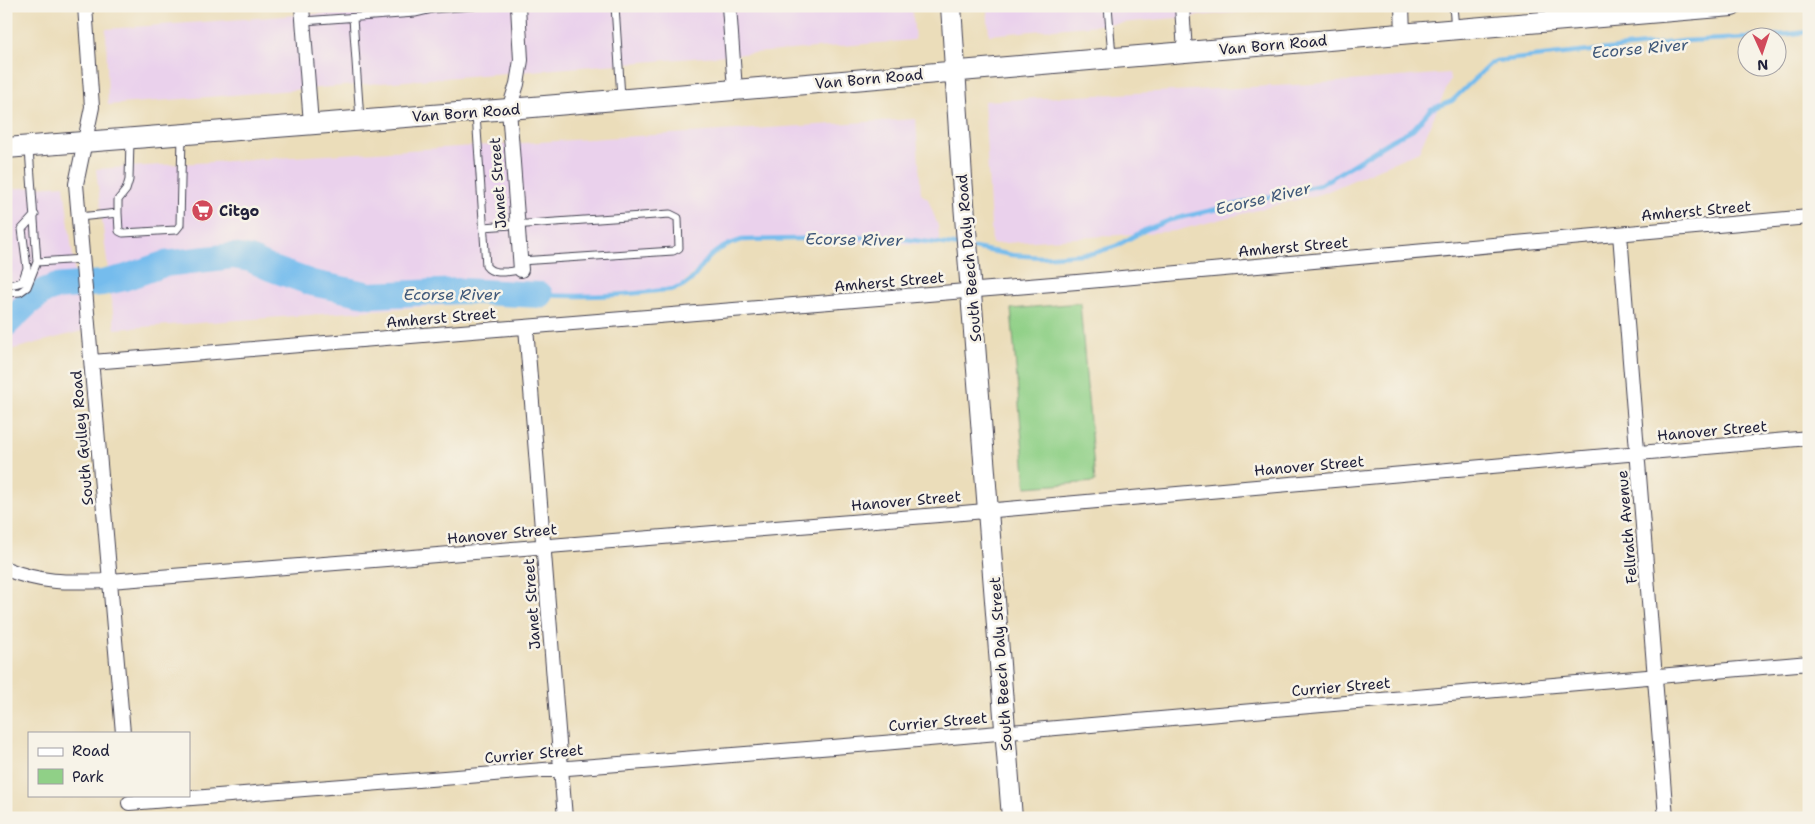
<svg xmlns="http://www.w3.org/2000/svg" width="1815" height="824" font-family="'Shantell Sans',sans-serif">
  <rect width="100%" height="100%" fill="#f7f3e8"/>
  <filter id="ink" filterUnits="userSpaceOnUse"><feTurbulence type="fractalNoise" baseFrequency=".02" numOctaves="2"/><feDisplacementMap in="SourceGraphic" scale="10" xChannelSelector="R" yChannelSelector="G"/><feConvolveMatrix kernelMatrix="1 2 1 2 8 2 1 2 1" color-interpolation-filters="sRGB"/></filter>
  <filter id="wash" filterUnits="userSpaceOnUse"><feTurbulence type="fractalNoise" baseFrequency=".0096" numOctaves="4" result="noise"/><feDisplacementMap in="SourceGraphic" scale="20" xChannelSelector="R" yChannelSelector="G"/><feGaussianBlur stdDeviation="1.12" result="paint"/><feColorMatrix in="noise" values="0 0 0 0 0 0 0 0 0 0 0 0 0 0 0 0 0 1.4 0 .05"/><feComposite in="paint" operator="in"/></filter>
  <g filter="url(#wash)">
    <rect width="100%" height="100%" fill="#ebddba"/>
    <path fill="#ead1ec" d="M422 6H912L915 40 108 105 106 29Z
      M987 6H1308L989 35Z
      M1449 73 1450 80 1419 151 1324 193 1175 231 992 244 984 101 1312 84Z
      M916 119 921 194 928 199 938 226 940 245 794 240 730 243 707 260 678 288 115 329 96 169Z
      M64 185 82 331 6 351V189Z"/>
    <path fill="#90d087" stroke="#597961" d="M1080 303 1095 482 1026 487 1011 309Z"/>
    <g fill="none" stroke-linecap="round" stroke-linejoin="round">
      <path stroke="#75bced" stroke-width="4.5" d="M1748 38 1809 32
        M974 248 1012 255 1041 257 1094 253 1116 246 1145 230 1170 220 1320 185 1392 140 1413 129 1431 109 1452 101 1490 64 1496 61 1684 41 1748 38
        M540 295C578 297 618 296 656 291 666 290 677 290 686 284 695 279 699 269 706 261 715 250 728 244 742 240L887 237 961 246"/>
      <path stroke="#75bced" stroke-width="26" d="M6 324 28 303 44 291 55 287 102 283 124 278 164 264 233 256 250 259 270 268 312 283 370 295 461 291 540 295"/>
    </g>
  </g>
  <g filter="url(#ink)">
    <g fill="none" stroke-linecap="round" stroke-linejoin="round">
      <defs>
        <path id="lane" d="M615 6 621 97
          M1108 6 1112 56
          M1453 6 1455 29
          M353 18 360 120
          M303 21 415 13 432 9 474 6
          M476 114 486 266C493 276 510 271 521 270
          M118 213V200L126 190 129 180 130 139
          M79 217 118 213 119 231 123 233 176 230 180 225 182 135
          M483 227 670 214 678 218 679 248 673 251 520 261
          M37 262 83 259
          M6 286 22 282 27 268 22 229 35 215
          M6 293 20 292 27 287 37 262 29 149"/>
        <path id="street" d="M85 6 92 107 76 184 123 733
          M302 6 311 124
          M518 6 521 60 517 84 509 109 521 270
          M729 6 735 90
          M1182 6 1185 52
          M1402 6 1403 34
          M1620 234 1666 818
          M526 327 565 818
          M92 362 1077 282 1809 217
          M6 569C43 584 71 582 110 581L951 514 1809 438
          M129 803 883 743 1809 663"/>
        <path id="secondary" d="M951 6 962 178 1012 818
          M6 148 509 109 1732 6"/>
      </defs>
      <use href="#lane" stroke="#403e4e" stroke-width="9"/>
      <use href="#street" stroke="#403e4e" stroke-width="16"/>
      <use href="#secondary" stroke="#403e4e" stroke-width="22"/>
      <use href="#lane" stroke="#fff" stroke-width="7"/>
      <use href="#street" stroke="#fff" stroke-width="14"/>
      <use href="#secondary" stroke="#fff" stroke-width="20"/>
    </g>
  </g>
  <defs>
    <symbol id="supermarket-disc" viewBox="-11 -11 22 22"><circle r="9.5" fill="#d1495b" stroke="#f7f3e8"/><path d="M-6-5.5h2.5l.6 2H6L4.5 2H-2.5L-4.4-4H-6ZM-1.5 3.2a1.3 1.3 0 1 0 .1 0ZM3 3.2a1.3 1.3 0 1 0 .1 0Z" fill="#fff"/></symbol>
  </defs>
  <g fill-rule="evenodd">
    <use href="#supermarket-disc" x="190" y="198" width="25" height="25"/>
  </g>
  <g text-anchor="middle" stroke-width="5" stroke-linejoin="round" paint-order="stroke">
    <g font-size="15" fill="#22223b" stroke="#f7f3e8">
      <text transform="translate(1273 45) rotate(-5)" y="5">Van Born Road</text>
      <text transform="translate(869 79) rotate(-5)" y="5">Van Born Road</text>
      <text transform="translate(466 113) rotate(-4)" y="5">Van Born Road</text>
      <text transform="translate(498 183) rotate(-94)" y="5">Janet Street</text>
      <text transform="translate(1696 211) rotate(-5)" y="5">Amherst Street</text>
      <text transform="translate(1293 247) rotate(-5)" y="5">Amherst Street</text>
      <text transform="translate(969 258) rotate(-95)" y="5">South Beech Daly Road</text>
      <text transform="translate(889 282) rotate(-5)" y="5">Amherst Street</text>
      <text transform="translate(441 318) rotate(-5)" y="5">Amherst Street</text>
      <text transform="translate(1712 431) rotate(-5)" y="5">Hanover Street</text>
      <text transform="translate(82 438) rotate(-95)" y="5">South Gulley Road</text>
      <text transform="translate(1309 466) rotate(-5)" y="5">Hanover Street</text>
      <text transform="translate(906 501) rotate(-5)" y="5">Hanover Street</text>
      <text transform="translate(1627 527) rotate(-95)" y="5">Fellrath Avenue</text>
      <text transform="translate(502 534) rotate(-5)" y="5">Hanover Street</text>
      <text transform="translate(532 604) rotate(-94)" y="5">Janet Street</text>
      <text transform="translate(1001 664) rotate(-94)" y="5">South Beech Daly Street</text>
      <text transform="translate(1341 687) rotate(-5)" y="5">Currier Street</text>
      <text transform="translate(938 722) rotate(-5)" y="5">Currier Street</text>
      <text transform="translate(534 754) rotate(-5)" y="5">Currier Street</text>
    </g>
    <g font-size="15" font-weight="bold" fill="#22223b" stroke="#f7f3e8" text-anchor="start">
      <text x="219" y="216">Citgo</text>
    </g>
    <g font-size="16" font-style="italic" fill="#3f5879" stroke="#f7f3e8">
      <text transform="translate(1640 48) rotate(-5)" y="6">Ecorse River</text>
      <text transform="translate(1263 198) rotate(-13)" y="6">Ecorse River</text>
      <text transform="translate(854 239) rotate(1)" y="6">Ecorse River</text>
      <text x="452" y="300">Ecorse River</text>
    </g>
  </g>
  <rect width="1815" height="824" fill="none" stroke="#f7f3e8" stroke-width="25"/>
  <rect x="28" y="732" width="162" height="65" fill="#f7f3e8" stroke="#a29fa3"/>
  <rect x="38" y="748" width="25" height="8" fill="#ffffff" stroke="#a29fa3"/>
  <text x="72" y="756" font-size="15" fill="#22223b">Road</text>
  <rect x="38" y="769" width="25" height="15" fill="#90d087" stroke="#a29fa3"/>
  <text x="72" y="782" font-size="15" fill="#22223b">Park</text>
  <g transform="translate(1762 52) rotate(177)"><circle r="24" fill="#f7f3e8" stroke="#a29fa3"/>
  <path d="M0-4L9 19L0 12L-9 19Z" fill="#d1495b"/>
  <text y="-8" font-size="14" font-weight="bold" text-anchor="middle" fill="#22223b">N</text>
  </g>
</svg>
